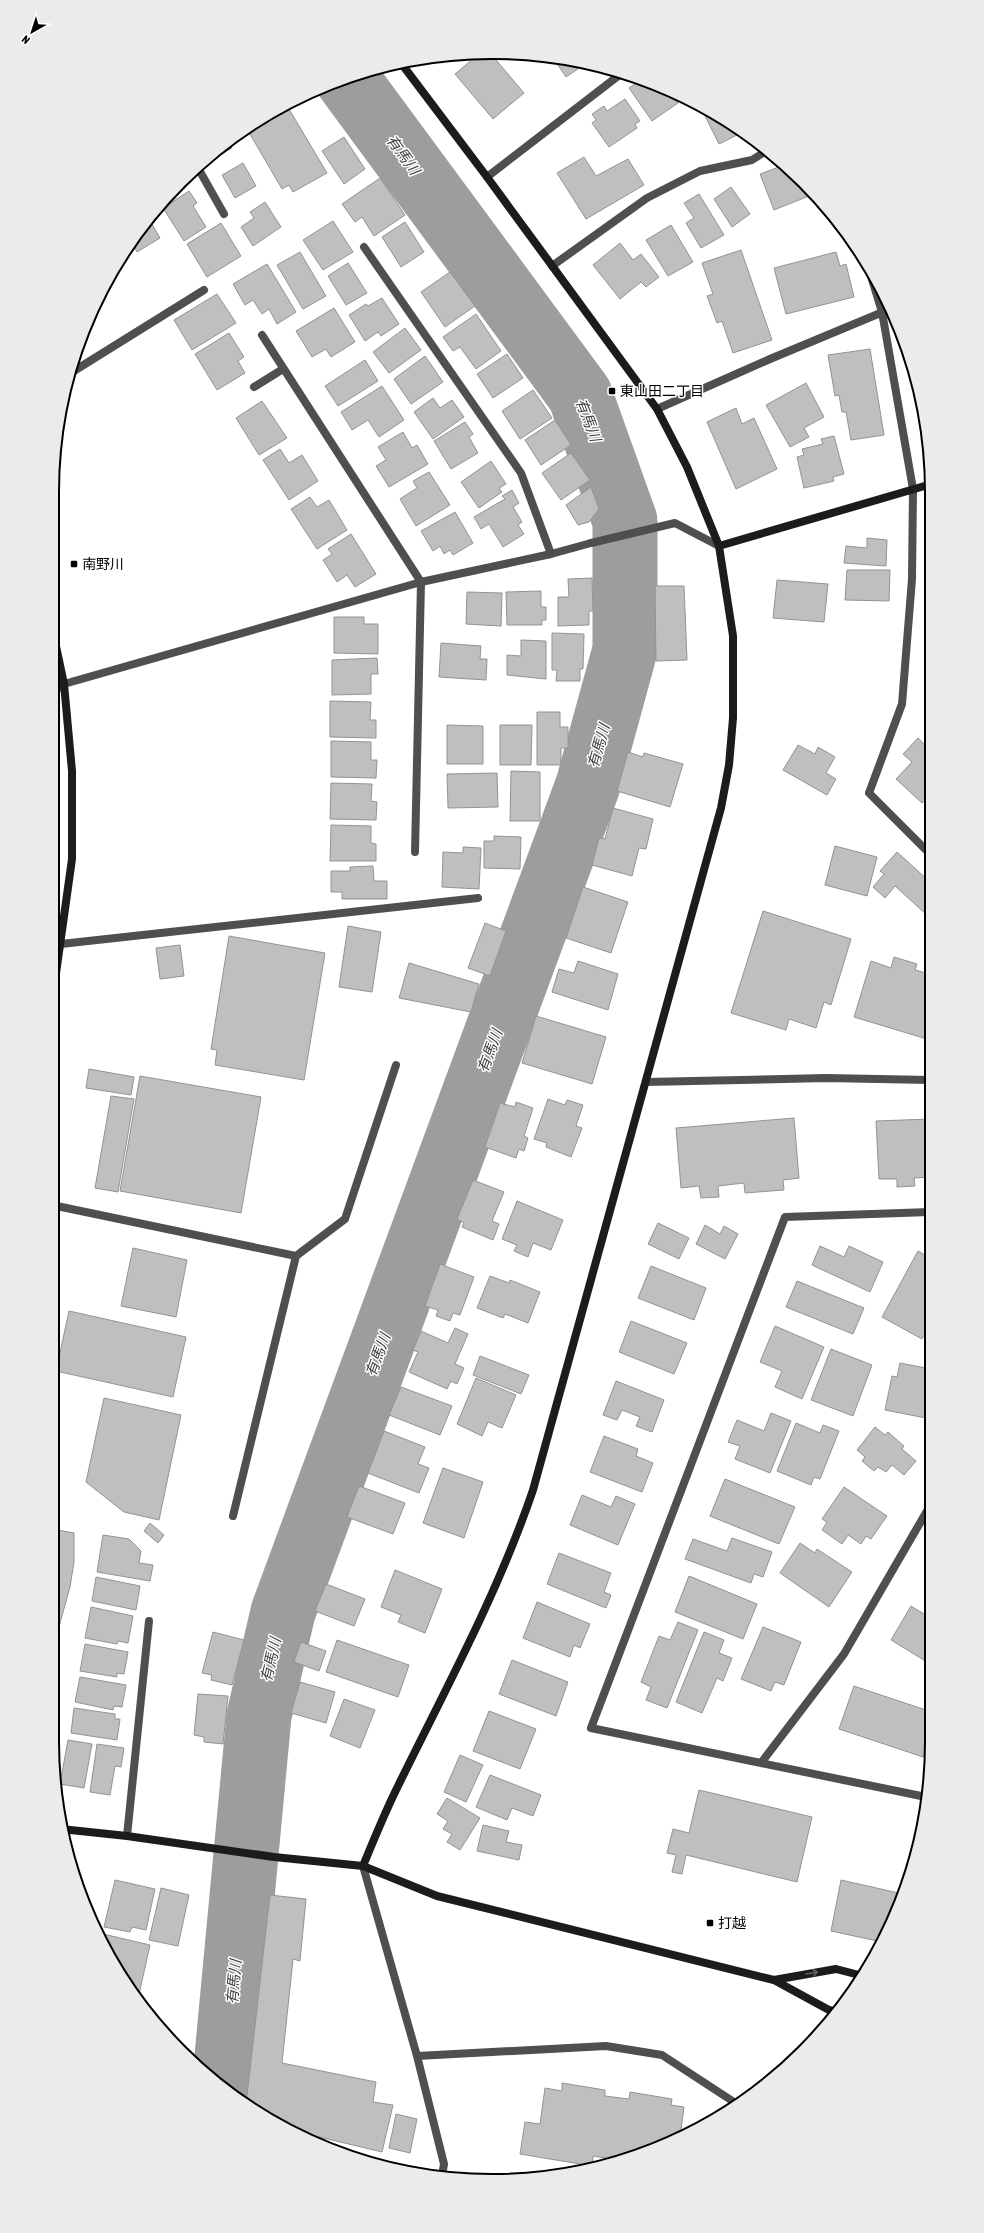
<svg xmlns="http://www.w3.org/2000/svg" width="984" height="2233" font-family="'Asap Condensed','Noto Sans JP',sans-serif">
  <rect width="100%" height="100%" fill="#fff"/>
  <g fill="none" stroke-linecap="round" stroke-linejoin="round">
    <path stroke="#9d9d9d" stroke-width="65" d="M224 2088 259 1716 283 1612 588 785 625 650V521L580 395 347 79"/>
  </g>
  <path fill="#bfbfbf" stroke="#939393" d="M480 53 491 54 524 93 493 119 455 74Z
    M552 56 585 64 566 77Z
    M642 79 671 94 678 103 652 121 629 88Z
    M625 99 640 121 635 124 637 128 609 147 592 123 596 120 592 114 604 106 607 111Z
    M286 104 327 173 293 192 289 185 282 189 247 129Z
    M702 110 737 126 743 132 719 144Z
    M344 137 365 169 344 184 322 151Z
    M584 157 596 176 628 159 644 185 586 219 557 173Z
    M243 163 256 186 235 198 222 175Z
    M784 165 794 173 798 184 804 181 814 194 774 210 760 174Z
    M380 178 405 215 374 236 362 217 355 222 342 204Z
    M731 187 750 214 732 227 714 199Z
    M189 191 197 203 193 206 206 227 184 241 163 208Z
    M699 194 724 235 701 248 686 223 694 218 684 203Z
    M265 202 281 227 253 246 241 227 254 218 250 212Z
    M149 219 160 238 137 252 132 243Z
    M333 221 353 252 323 270 303 240Z
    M405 222 424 252 401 267 382 237Z
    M221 223 241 256 207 277 187 244Z
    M671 225 693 262 668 276 646 240Z
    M620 243 633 260 641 254 659 277 646 287 641 282 620 299 593 265Z
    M741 250 772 340 733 353 722 321 717 323 707 296 713 294 702 263Z
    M300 252 326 296 303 309 277 265Z
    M836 252 840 266 846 264 854 297 786 314 774 268Z
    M348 263 367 293 346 305 328 276Z
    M267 264 296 312 277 324 269 309 262 314 253 300 245 305 233 284Z
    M450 272 475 306 445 327 421 292Z
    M217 294 236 323 192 350 174 320Z
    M382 298 399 324 381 336 378 332 365 341 349 315 366 304 368 306Z
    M334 308 355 342 331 357 326 349 312 357 296 331Z
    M476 314 501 351 476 369 460 347 453 351 443 337Z
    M405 328 421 350 389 373 373 352Z
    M229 333 244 357 238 361 245 373 217 390 195 354Z
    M870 349 884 435 851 440 846 412H842L839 395 835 396 828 355Z
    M507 354 523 378 493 398 477 374Z
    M425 356 443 382 411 404 394 379Z
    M365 360 378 381 338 406 325 386Z
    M913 378 925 422 922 423Z
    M806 383 824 417 804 428 809 437 790 447 766 405Z
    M382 386 404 420 379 437 368 420 352 430 341 412Z
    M533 390 552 418 520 439 502 411Z
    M433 398 440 408 452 400 464 417 433 439 414 412Z
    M262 401 287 438 259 455 236 418Z
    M736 408 742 424 754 418 777 469 736 489 707 422Z
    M555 420 571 445 541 465 525 440Z
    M465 422 473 434 469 437 478 453 451 469 434 441Z
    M403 432 412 448 417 445 428 464 389 487 376 466 386 460 378 447Z
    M834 436 844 474 833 477 834 481 804 488 797 457 804 455 802 449 823 444 821 439Z
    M280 449 289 463 302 455 318 481 289 500 263 460Z
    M571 453 590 480 561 500 542 473Z
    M491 461 506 484 499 488 502 492 479 508 461 482Z
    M429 472 450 505 416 526 400 499 417 488 413 481Z
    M591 487 599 509 589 522 578 525 566 505Z
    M512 490 519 503 513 507 522 522 518 525 524 534 503 547 489 524 481 529 474 517 505 499 502 496Z
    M310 497 317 507 329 500 347 530 317 549 291 509Z
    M455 512 473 543 453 555 450 550 444 554 440 546 433 551 421 531Z
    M351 534 376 574 355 587 347 575 337 582 323 560 332 554 328 549Z
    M867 538 887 540 886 566 844 563 846 546 867 548Z
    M847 570H890L889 601 845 600Z
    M592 578 593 611H589V625L558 626V597H569L568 579Z
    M777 580 828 584 824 622 773 618Z
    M655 586H684L687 660 656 661Z
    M541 591V607H546V620H542V625H507L506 592Z
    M467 592 502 593 501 626 466 624Z
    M334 617H364V624H378V654L334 653Z
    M552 633 584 634 583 669H580V681H556L557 670H552Z
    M521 640 546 641V679L507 675V655L521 656Z
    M441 643 481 646 480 659H487L486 680 439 677Z
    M377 658 378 674H371V694L332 695V660Z
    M330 701 371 702 370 720H376V738L330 737Z
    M537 712H560V727H568V748H561V765H537Z
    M447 725 483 726V764H447Z
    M500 725H532L531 765H500Z
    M918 738 929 749V805L925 800 922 803 896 779 912 762 903 754Z
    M331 741 371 742V760H377L376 778 331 777Z
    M798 745 815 754 818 747 835 757 826 773 836 779 827 795 783 770Z
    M628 752 643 757 644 753 683 764 670 807 617 791Z
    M511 771 540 772V821H510Z
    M497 773 498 807 448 808 447 774Z
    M331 783 372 784 371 801 377 802 376 820 330 819Z
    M613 808 653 819 646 849 639 848 632 876 592 865 599 838 605 839Z
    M331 825 371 826V843L376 844V861H330Z
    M494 836 521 837 520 869 484 868V841H494Z
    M835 846 877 857 867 896 825 885Z
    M463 847 481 848 479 889 442 887 443 852 463 853Z
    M897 852 929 881 930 913 928 916 895 886 885 898 873 887 884 874 880 871Z
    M373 866 374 881H387V899H342V892H331V871H350V867Z
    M583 887 628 902 611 953 566 938Z
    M763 911 851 939 831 1005 824 1002 816 1028 789 1019 786 1030 731 1013Z
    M485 923 506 931 490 976 468 968Z
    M348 926 381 932 372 992 339 987Z
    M229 936 325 953 304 1080 215 1065 217 1050 211 1049Z
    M180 945 184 976 160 979 156 948Z
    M894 957 917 964 915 970 930 974V1040L854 1017 871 961 891 968Z
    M578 961 618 974 608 1010 552 992 559 969 574 973Z
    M409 963 479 984 471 1012 399 998Z
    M536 1016 606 1037 592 1084 522 1063Z
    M89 1069 134 1077 131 1095 86 1088Z
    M140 1076 261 1097 241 1213 120 1191Z
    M111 1096 134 1099 118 1192 95 1188Z
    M548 1099 565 1105 567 1100 583 1105 576 1126 582 1128 571 1157 546 1147 547 1143 534 1139Z
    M516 1102 533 1108 524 1136 528 1138 524 1151 519 1149 516 1158 485 1147 500 1103 515 1107Z
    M794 1118 799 1178 783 1180 784 1190 745 1193 744 1183 718 1186 719 1197 701 1198 699 1186 681 1188 676 1128Z
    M930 1119V1177L914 1178 915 1186 897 1187V1179H879L876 1121Z
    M473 1180 504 1192 492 1221 499 1224 493 1240 462 1227 464 1223 457 1219Z
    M517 1201 563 1220 551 1250 533 1243 528 1257 514 1251 517 1245 502 1239Z
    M658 1223 689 1238 679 1259 648 1244Z
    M705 1225 720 1234 724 1226 738 1234 725 1259 696 1244Z
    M820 1246 844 1257 849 1246 883 1262 870 1292 812 1265Z
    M133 1248 187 1260 176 1317 121 1306Z
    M918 1251 930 1258 931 1256V1323L922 1339 882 1317Z
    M440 1264 474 1277 460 1315 453 1313 450 1321 436 1316 438 1310 425 1306Z
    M651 1266 706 1288 694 1320 638 1298Z
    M490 1276 509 1283 510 1280 540 1292 528 1323 505 1314 503 1318 477 1308Z
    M797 1281 864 1308 853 1334 786 1307Z
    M69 1311 186 1337 173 1397 56 1371Z
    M631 1321 687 1343 674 1374 619 1352Z
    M775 1326 824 1347 802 1399 775 1387 782 1371 760 1362Z
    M455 1328 468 1334 455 1364 464 1368 457 1384 451 1381 447 1389 409 1372 418 1352 413 1350 421 1331 448 1343Z
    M831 1349 872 1365 853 1416 811 1400Z
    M480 1356 529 1375 521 1394 473 1375Z
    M900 1363 931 1369V1419L885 1410 892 1376 897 1377Z
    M476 1378 516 1395 502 1428 488 1422 482 1436 457 1424Z
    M616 1381 664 1400 652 1432 636 1426 640 1417 622 1410 617 1420 603 1415Z
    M401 1387 452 1406 440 1435 389 1415Z
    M104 1398 181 1415 159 1520 124 1512 86 1482Z
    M771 1413 791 1421 770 1473 735 1459 740 1446 728 1442 737 1420 764 1431Z
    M796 1423 820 1433 823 1425 839 1431 820 1479 814 1477 811 1485 777 1471Z
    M875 1427 885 1435 888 1432 904 1446 902 1449 916 1461 904 1475 892 1465 886 1472 878 1467 874 1471 862 1461 865 1457 857 1450Z
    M384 1431 425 1447 418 1464 429 1468 419 1493 368 1473Z
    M604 1436 638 1449 636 1456 653 1463 642 1492 590 1472Z
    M443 1468 483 1482 464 1538 423 1523Z
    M725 1479 795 1507 779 1544 710 1516Z
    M359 1486 405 1503 393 1534 347 1517Z
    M844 1487 887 1516 871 1539 866 1536 861 1544 848 1535 842 1544 822 1530 827 1522 822 1519Z
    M582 1495 611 1507 616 1496 635 1504 618 1545 570 1525Z
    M150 1523 164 1535 158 1543 144 1531Z
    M52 1529 74 1533V1562L70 1587 52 1652Z
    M103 1535 129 1539 141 1551 139 1563 153 1565 150 1581 97 1572Z
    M732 1538 772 1552 763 1577 754 1574 751 1583 685 1559 693 1539 727 1551Z
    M800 1543 815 1553 817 1549 852 1572 829 1607 780 1573Z
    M559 1553 611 1573 604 1592 611 1595 606 1608 547 1584Z
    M395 1570 442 1589 425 1633 398 1622 401 1615 381 1607Z
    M689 1576 757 1604 743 1639 675 1612Z
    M96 1577 140 1586 136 1610 92 1601Z
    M326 1584 365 1599 354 1626 315 1611Z
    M537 1602 590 1624 580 1648 574 1645 570 1657 523 1638Z
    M911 1606 932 1619V1665L891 1640Z
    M91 1607 133 1616 128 1643 118 1641 117 1644 85 1638Z
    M678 1622 698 1630 667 1708 646 1700 651 1687 641 1682 659 1636 670 1640Z
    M763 1627 801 1642 784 1685 775 1682 771 1691 741 1679Z
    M213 1632 244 1640 232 1685 211 1680 212 1675 202 1673Z
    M704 1632 724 1640 719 1653 732 1658 723 1681 717 1678 702 1713 676 1702Z
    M337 1640 409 1665 398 1697 326 1672Z
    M301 1642 326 1651 319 1671 294 1662Z
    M85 1644 128 1652 124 1674 117 1673V1677L80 1671Z
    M512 1660 568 1682 556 1716 499 1694Z
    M80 1677 126 1685 122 1707 114 1706 113 1710 75 1702Z
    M300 1682 335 1692 326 1723 291 1713Z
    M854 1686 932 1712V1729L923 1757 839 1729Z
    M198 1694 228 1696 223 1744 204 1742V1737L194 1735Z
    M344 1699 375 1710 360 1748 330 1736Z
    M74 1708 115 1714V1719H120L117 1740 71 1733Z
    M489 1711 536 1729 520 1769 473 1751Z
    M68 1740 92 1744 84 1788 60 1784Z
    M97 1744 124 1748 121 1767 115 1766 110 1795 90 1792Z
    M460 1755 483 1765 466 1802 444 1792Z
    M490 1775 541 1795 533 1816 512 1808 507 1820 476 1807Z
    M699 1790 812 1817 797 1882 686 1855 682 1874 672 1872 676 1855 667 1853 673 1829 689 1833Z
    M447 1798 480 1818 460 1850 447 1842 452 1834 443 1829 448 1821 437 1814Z
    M483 1825 509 1831 506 1842 522 1845 519 1860 477 1851Z
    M115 1880 155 1889 146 1930 132 1927 130 1932 104 1927Z
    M841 1880 903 1894 882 1942 831 1931Z
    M161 1888 189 1895 178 1946 149 1940Z
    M270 1895 306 1899 300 1961 293 1959 282 2063 376 2082 373 2102 393 2105 382 2152 290 2130 272 2122 246 2104Z
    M95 1925H100L99 1933 150 1945 138 1999 111 1961Z
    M562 2083 605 2090V2096L629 2099 630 2092 672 2099 671 2105 684 2107 680 2137 634 2158 622 2161 593 2156 592 2166 520 2154 525 2122 540 2124 545 2088 562 2091Z
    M396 2114 417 2119 410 2153 389 2148Z"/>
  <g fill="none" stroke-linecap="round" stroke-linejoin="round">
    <path stroke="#4f4f4f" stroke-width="8" d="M206 160 228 146
      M198 168 224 214
      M364 247 521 473 551 554
      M262 335 421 582 415 852
      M69 374 204 290
      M254 387 283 369
      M591 543 675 523 719 546
      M52 693 64 684
      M61 944 478 898
      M127 1836 149 1621"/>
    <path stroke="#4f4f4f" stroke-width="8" d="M487 177 622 73
      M552 266 647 198 700 171 752 160 766 151
      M871 276 882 312 913 489 912 579 902 704 869 793 929 853
      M657 409 770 359 890 309
      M64 684 421 582 551 554 591 543
      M646 1082 826 1078 930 1080
      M52 1205 296 1256
      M233 1516 296 1256 345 1219 396 1065
      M761 1763 844 1654 931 1504
      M926 1797 591 1728 785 1217 930 1212
      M363 1866 417 2056 444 2164 442 2176
      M417 2056 606 2046 662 2055 737 2104"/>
    <path stroke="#1c1c1c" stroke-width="8" d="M719 546 928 485
      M52 1002 72 859V771L64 684 52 627
      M61 1829 127 1836 274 1857 363 1866 437 1896 774 1980 829 2010 838 2012
      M363 1866C374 1839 385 1812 398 1786 446 1688 498 1593 533 1490L721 808 729 765 733 718V636L719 546 687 467 657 409 487 177 401 63
      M774 1980 836 1969 863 1976"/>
  </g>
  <defs><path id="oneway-shaft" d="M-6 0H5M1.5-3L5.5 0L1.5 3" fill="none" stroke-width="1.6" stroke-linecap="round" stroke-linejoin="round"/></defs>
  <use stroke="#606060" href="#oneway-shaft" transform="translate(812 1973) rotate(-10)"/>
  <g fill="#000" stroke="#fff" stroke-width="1.5">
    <rect x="608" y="387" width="8" height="8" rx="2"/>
    <rect x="70" y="560" width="8" height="8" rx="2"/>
    <rect x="706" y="1919" width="8" height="8" rx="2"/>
  </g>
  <g text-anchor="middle" stroke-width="3" stroke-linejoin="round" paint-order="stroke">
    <g font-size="14" fill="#000" stroke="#fff" text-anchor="start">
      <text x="620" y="396">東山田二丁目</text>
      <text x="82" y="569">南野川</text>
      <text x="718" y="1928">打越</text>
    </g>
    <g font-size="15" font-style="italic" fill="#3e3e3e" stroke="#fff">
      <text transform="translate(403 155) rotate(54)" y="5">有馬川</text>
      <text transform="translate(588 420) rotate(69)" y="5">有馬川</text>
      <text transform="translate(599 746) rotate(-74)" y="5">有馬川</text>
      <text transform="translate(490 1051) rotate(-70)" y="5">有馬川</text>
      <text transform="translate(378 1355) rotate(-70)" y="5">有馬川</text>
      <text transform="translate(271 1660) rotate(-77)" y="5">有馬川</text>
      <text transform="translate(234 1982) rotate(-85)" y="5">有馬川</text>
    </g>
  </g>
  <path d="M0 0H984V2233H0ZM492 59H492A433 433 0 0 1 925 492V1741A433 433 0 0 1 492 2174H492A433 433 0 0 1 59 1741V492A433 433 0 0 1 492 59Z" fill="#ebebeb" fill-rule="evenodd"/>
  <path fill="none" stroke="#000" stroke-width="2" d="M492 59H492A433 433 0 0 1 925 492V1741A433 433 0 0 1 492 2174H492A433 433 0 0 1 59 1741V492A433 433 0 0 1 492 59Z"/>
  <g transform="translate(32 32) rotate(219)" stroke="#ffffff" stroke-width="3" paint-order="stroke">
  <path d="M0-3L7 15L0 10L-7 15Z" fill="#000000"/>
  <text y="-6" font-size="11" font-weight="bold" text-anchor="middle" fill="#000000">N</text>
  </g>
</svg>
